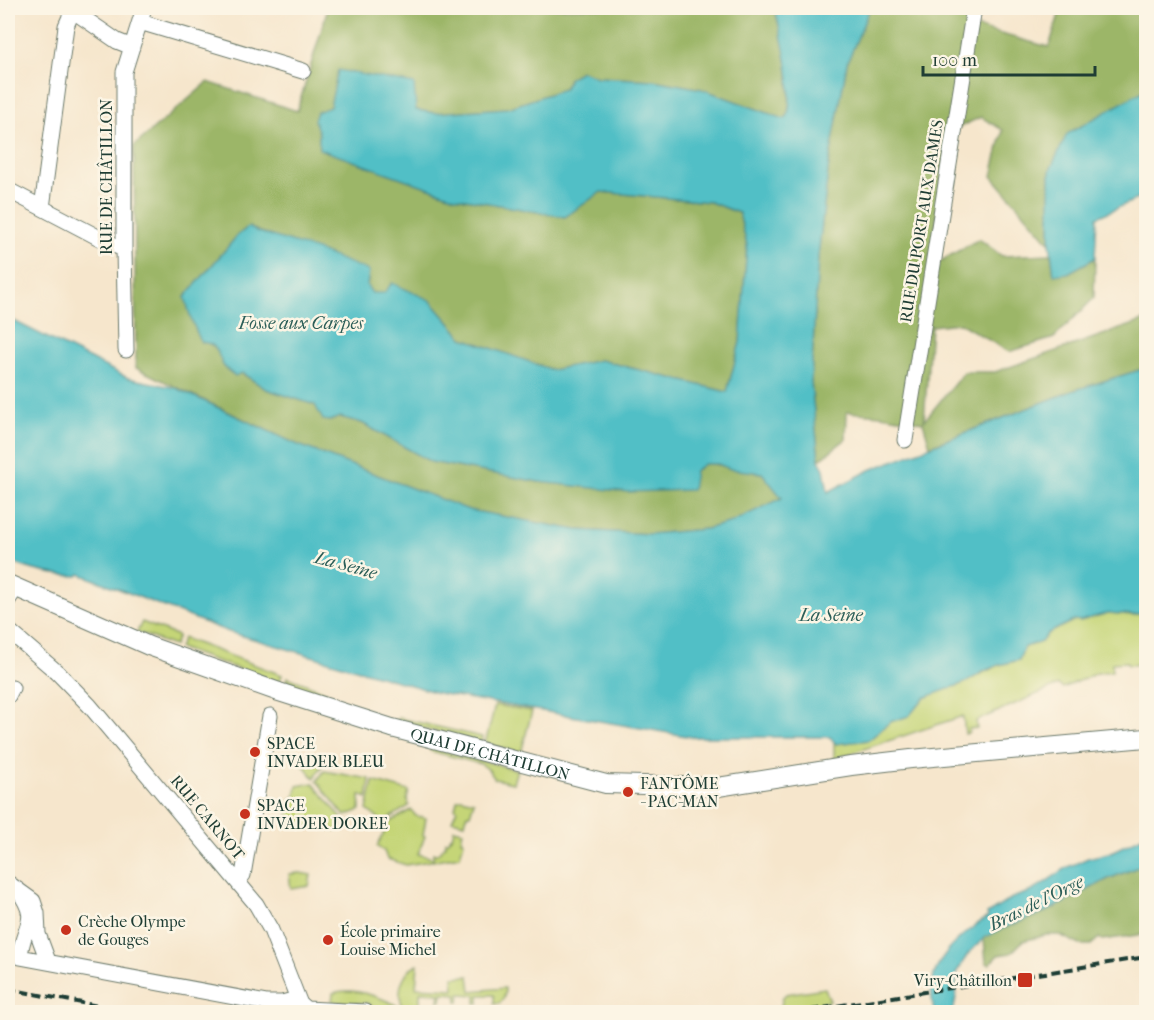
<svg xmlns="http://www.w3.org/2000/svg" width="1154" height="1020" font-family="'IM FELL French Canon',serif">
  <rect width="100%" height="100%" fill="#fcf5e5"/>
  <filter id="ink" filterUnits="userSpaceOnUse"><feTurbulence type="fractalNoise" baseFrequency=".0167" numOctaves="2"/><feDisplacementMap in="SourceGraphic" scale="12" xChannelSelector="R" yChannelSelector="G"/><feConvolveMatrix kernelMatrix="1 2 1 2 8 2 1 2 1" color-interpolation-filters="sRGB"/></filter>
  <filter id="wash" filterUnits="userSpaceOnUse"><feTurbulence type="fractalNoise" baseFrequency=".008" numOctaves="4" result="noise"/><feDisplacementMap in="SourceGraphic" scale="24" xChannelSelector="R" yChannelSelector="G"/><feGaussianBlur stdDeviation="1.35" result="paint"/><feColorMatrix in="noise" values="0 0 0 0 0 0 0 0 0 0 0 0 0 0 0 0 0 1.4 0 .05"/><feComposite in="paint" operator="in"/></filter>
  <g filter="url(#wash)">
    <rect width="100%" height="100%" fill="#f6e6cc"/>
    <path fill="#c5d577" stroke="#728956" stroke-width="1.5" d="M1146 612V664L1128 665 1127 662 1112 663V671L1097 673 1063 688 1058 685 976 721 977 728 969 729V733L965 734 963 716 834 759V741L836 744 869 740 890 722 909 715 924 698 944 689 957 686 999 665 1019 660 1024 647 1041 642 1048 633 1075 620 1080 621 1108 613 1134 615Z
      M142 622 178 636 174 646 137 632Z
      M183 638 282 675 279 683 179 648Z
      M287 677 327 692 319 696 285 685Z
      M495 705 532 711 521 753 485 744Z
      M399 718 482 737 481 743 396 722Z
      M431 747 517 770 513 783 495 779 488 769 481 764 430 751Z
      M304 760 324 763 314 778 301 762Z
      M324 771 370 779 367 798 360 795V810L345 816 317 781Z
      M373 781 409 791 407 799 409 806 383 822 367 810Z
      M313 783 342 818 336 831 287 823 291 799H295L297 786Z
      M461 798 474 801 470 814H467L465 823 452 820 457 809 455 808 457 800Z
      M411 810 416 816 426 818 423 835 425 836 418 854 433 858 434 853 437 854 445 846 446 841H448L450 837H452L454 829 463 831 461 840 464 841 460 856 406 865 387 859 384 851 377 846 384 833V825Z
      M300 873 311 875 309 886 291 889 289 874Z
      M418 964 416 987 454 989 453 977 469 976 471 991 505 988C505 996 504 1004 494 1004V995H479V1003H476V995L460 994 459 1002H457V994L442 993 441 1001H439L440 993 420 992V1012H380L367 1003 332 1002 333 993C355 986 383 998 402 1008 402 1003 400 999 400 993 400 982 407 968 418 964Z
      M825 988 830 1001 781 1010 782 998 786 994Z"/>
    <path fill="#9cb668" stroke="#5e7a4e" stroke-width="1.5" d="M328 8H775C782 39 795 86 787 117L784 119 702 89 653 80 597 77 581 71 569 78 564 89 508 108 435 113 416 110 338 71 330 108 317 112 320 149 455 197 565 217 601 192 710 202 739 213 747 245 740 342 727 392 600 360 552 370 463 338 430 300 372 293 367 287 369 272 248 227 237 236 185 297 201 342C212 343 220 349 221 360L266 389 315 405 330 421 340 417 362 423 431 462 539 482 695 471C698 469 699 466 702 464 707 462 754 471 762 473L783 498 732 522 706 529 650 534 577 530 469 510 296 444 136 368 134 146 208 82 297 111Z
      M870 8H970L968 25 1049 47 1061 8H1146V89L1050 170V243L992 176 1003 130 981 117 946 133 932 266 979 239 1002 256 1051 254 1054 274 1068 273 1095 258 1094 298 1054 338 1009 352 960 323 931 326 924 421 964 372H995L1146 320V368L1072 391 930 446 923 422 881 415 847 412 846 439 819 460 811 382 818 257 829 163 847 63Z
      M1146 864V934L1102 940 1099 938 1091 945H1080L1060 935H1046L1023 941 1011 953 998 955 990 964 986 963 984 938 993 933 1050 910 1108 879Z"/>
    <path fill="#51bfc6" stroke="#387e7d" stroke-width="1.5" d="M775 8H870L847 63 829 163 818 257 811 382 819 460 824 469 828 492 870 470 1072 391 1146 368V612L1134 615 1108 613 1080 621 1075 620 1048 633 1041 642 1024 647 1019 660 999 665 984 671 967 682 924 698 909 716 890 722 869 740 836 744 830 737H692L438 693 229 632 80 574 78 576C54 575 29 571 8 560V318L128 378 176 388 296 444 469 510 577 530 650 534 706 529 732 522 782 498 762 473 730 469 718 464H704L695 471 692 490 628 492 539 482 431 462 362 423 340 417 330 421 323 420 315 405 266 389 242 373 235 376C230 372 226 370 223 365 216 353 220 344 201 342L191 319 185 297 237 236 248 227 259 232 317 250 369 271 367 286 372 293H384L392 283 430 300 463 338 552 370 600 360 727 392 740 342 747 245 739 213 710 202 601 192 565 217 455 197 319 149V133L314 120 317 112 330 107 338 70 414 84 416 110 435 113 508 108 564 89 569 78 581 71 597 77 653 80 702 89 784 119 787 117C796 90 781 36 775 8Z
      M1146 89V195L1097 217 1095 258 1068 273 1054 275 1050 243V170L1067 134Z
      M1146 835V864L1108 879 1050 910 1006 927 984 938 968 954 956 973V997L953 1012H934C933 1003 930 994 932 984 936 955 964 932 988 917L987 914 1012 898 1032 891 1068 867 1088 858 1109 853Z"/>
  </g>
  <g filter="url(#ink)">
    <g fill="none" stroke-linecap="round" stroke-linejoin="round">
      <defs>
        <path id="minor" d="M69 8 117 41 132 47
          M140 22 303 71
          M8 190 111 244 124 249
          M42 208 66 26 73 10
          M126 350 124 249V72L144 8
          M905 440 974 8
          M8 600 16 588
          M8 630 58 673 90 706 256 904 271 930 300 1004 306 1009 365 1012
          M8 696 12 688
          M237 880 243 875 270 716
          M8 883 33 901 37 913 38 934 48 961
          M18 890C42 923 22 924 20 957L267 1003H282L297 999"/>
        <g id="major">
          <path id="s1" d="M8 584 149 646 279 692 392 728 606 784 718 787 851 766 911 759 1146 738"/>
        </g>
      </defs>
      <use href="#minor" stroke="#6a7869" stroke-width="17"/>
      <use href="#major" stroke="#6a7869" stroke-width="20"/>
      <use href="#minor" stroke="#fff" stroke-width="15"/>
      <use href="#major" stroke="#fff" stroke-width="18"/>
      <path stroke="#1f3d34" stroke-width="4" stroke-dasharray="9 4.5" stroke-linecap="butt" d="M8 989 130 1012
        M798 1012 1146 957"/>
    </g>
  </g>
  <g fill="#c8321e" stroke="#fcf5e5" stroke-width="2">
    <circle cx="255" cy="752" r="6"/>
    <circle cx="628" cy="792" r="6"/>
    <circle cx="245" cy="814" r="6"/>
    <circle cx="66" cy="930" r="6"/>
    <circle cx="328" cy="940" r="6"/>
    <rect x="1017" y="972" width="16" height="16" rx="3"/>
  </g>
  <g text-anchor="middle" stroke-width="5" stroke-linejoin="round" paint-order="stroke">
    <g font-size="16" fill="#1f3d34" stroke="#fcf5e5">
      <text transform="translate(106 177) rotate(-90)" y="6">RUE DE CHÂTILLON</text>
      <text transform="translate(921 221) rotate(-81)" y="6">RUE DU PORT AUX DAMES</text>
      <text dy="6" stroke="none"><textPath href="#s1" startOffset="512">QUAI DE CHÂTILLON</textPath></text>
      <text transform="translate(208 817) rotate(50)" y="6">RUE CARNOT</text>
    </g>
    <g font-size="16" fill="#1f3d34" stroke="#fcf5e5" text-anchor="start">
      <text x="267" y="749">SPACE<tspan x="267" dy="18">INVADER BLEU</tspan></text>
      <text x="640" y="789">FANTÔME<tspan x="640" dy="18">- PAC-MAN</tspan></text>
      <text x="257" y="811">SPACE<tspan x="257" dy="18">INVADER DOREE</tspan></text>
      <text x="78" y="927">Crèche Olympe<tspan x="78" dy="18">de Gouges</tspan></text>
      <text x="340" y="937">École primaire<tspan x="340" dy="18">Louise Michel</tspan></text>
      <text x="1012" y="986" text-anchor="end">Viry-Châtillon</text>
    </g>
    <g font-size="18" font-style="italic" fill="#2c5e58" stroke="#fcf5e5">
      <text x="301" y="329">Fosse aux Carpes</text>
      <text transform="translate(346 565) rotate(15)" y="6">La Seine</text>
      <text x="831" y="621">La Seine</text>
      <text transform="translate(1036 903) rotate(-26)" y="6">Bras de l'Orge</text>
    </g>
  </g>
  <rect width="1154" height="1020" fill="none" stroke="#fcf5e5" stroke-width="30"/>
  <path d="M923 66v9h172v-9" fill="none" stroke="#1f3d34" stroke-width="3"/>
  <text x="932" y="66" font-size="18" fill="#1f3d34" stroke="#fcf5e5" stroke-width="4.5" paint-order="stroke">100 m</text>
</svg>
